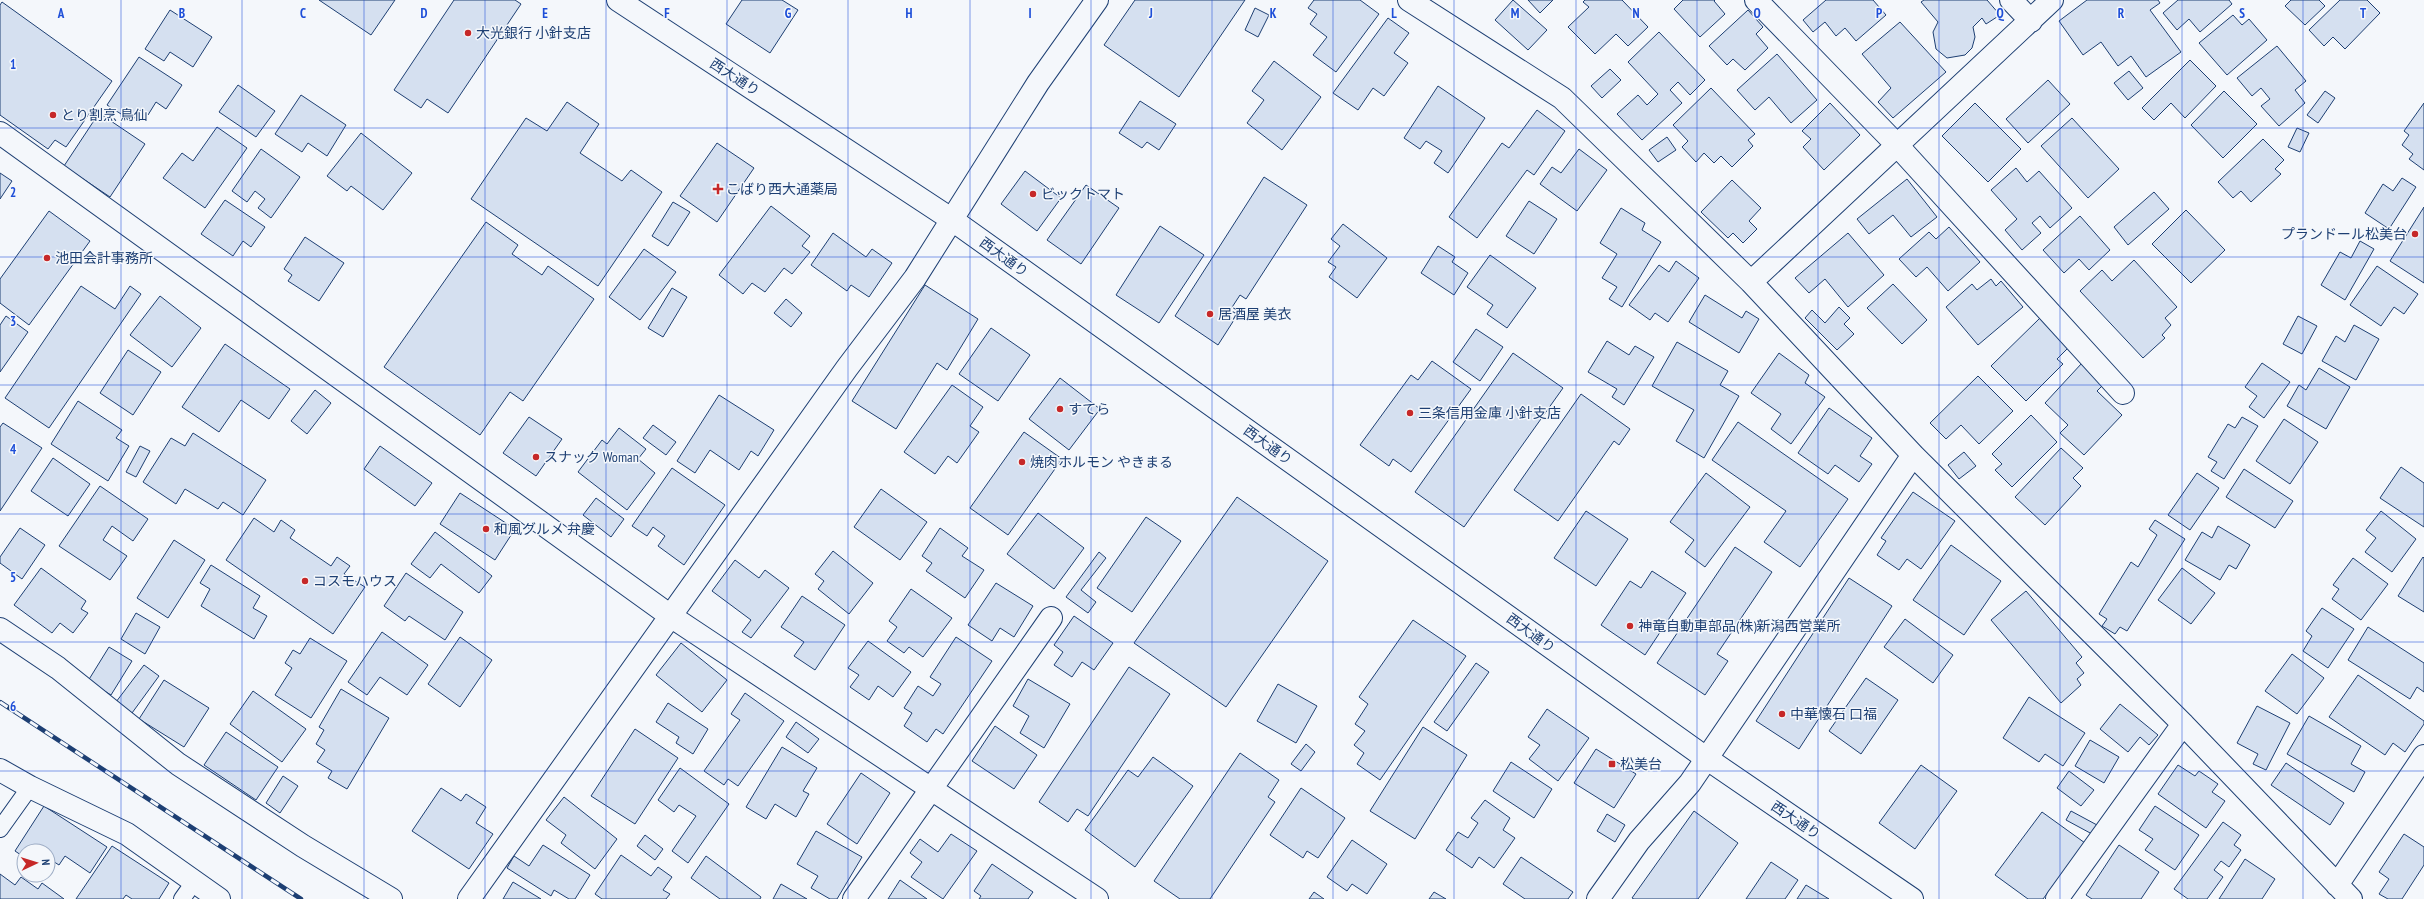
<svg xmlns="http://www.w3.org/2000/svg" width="2424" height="899" font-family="'PT Sans Narrow','Noto Sans JP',sans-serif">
  <rect width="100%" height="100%" fill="#f4f7fb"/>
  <path fill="#d5e0f0" stroke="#1d3f73" d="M319 0H395L371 35Z
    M454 0H515L521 4 448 113 427 99 421 108 394 90Z
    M742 0H782L798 10 770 53 726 24Z
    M1135 0H1245L1179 97 1104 45Z
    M1314 0H1360L1379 14 1336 72 1313 55 1327 37 1310 24 1317 14 1308 8Z
    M1513 0 1547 30 1528 50 1495 20Z
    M1528 0H1553L1540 13Z
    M1585 0H1622L1648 27 1628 46 1616 34 1595 54 1568 27 1589 7 1583 2Z
    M1683 0H1715L1714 1 1725 14 1700 37 1674 9Z
    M1826 0H1873L1886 15 1856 41 1845 28 1836 36 1825 22 1813 32 1803 20Z
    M1924 0H1987L2000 15 1986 24 1982 18 1973 27 1975 37 1972 48 1965 55 1947 58 1936 49 1933 32 1938 22 1921 2Z
    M2087 0H2158L2160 3 2150 10 2181 52 2146 77 2131 56 2118 66 2101 42 2083 55 2059 21Z
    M2178 0H2229L2232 4 2200 32 2189 19 2177 30 2163 13Z
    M2291 0H2319L2325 6 2305 25 2285 6Z
    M2340 0H2367L2380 13 2345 49 2333 37 2324 46 2309 30Z
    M2 2 112 81 66 147 55 140 48 149 0 115V5Z
    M1255 8 1269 15 1258 37 1245 30Z
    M170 10 212 37 193 67 170 52 164 61 145 49Z
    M1748 10 1763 27 1756 34 1768 48 1745 70 1733 59 1727 65 1709 46Z
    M2233 15 2242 25 2249 19 2267 40 2227 75 2199 43Z
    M1388 18 1409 33 1394 53 1408 63 1384 96 1373 88 1358 110 1333 93Z
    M1900 22 1946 72 1893 118 1878 102 1891 88 1862 54Z
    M1659 32 1705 80 1690 95 1678 82 1670 90 1682 103 1642 140 1617 114 1638 95 1647 105 1658 94 1628 62Z
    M2277 46 2306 81 2295 90 2305 103 2279 126 2261 106 2270 99 2261 88 2252 96 2237 78Z
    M1777 54 1817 100 1791 123 1769 97 1755 110 1737 90Z
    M139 57 182 85 166 109 156 102 148 115 140 110 132 121 107 105Z
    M2190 60 2216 86 2185 118 2171 103 2154 120 2142 108Z
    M1274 61 1321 97 1282 150 1247 123 1264 100 1252 91Z
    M1610 69 1621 80 1602 98 1591 86Z
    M2129 71 2143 88 2128 100 2114 83Z
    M2048 80 2070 104 2028 143 2006 119Z
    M238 85 275 111 256 137 219 112Z
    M1438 86 1485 118 1448 173 1434 163 1442 151 1426 141 1420 149 1404 138Z
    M1711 88 1755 134 1748 140 1753 146 1732 167 1721 156 1714 163 1704 153 1696 162 1682 147 1688 141 1673 125Z
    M2224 91 2257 124 2223 158 2191 125Z
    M2325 91 2335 98 2318 123 2307 115Z
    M301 95 346 125 327 156 308 143 302 152 275 134Z
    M1140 101 1176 124 1159 150 1147 142 1142 148 1119 133Z
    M567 102 599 124 580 153 622 181 631 170 662 192 598 286 471 199 526 118 547 131Z
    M1830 103 1860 135 1824 170 1803 147 1811 139 1802 131Z
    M1975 103 2021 149 1988 182 1942 136Z
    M2424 103V170L2409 159 2413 154 2402 145 2409 135 2404 131Z
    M1537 110 1565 131 1534 175 1527 170 1477 238 1449 217 1502 143 1509 148Z
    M99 113 145 144 110 197 64 166Z
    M2072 118 2119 169 2088 198 2041 146Z
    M217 127 247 148 205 208 163 178 182 153 193 161Z
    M2297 128 2309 133 2300 152 2288 147Z
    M361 133 412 173 383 210 351 186 347 191 327 176Z
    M1667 137 1676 150 1658 162 1649 150Z
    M2263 139 2284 160 2275 169 2281 174 2251 202 2241 191 2233 198 2218 182Z
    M717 143 754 168 717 222 680 196Z
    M261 149 300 177 271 218 258 208 265 199 255 191 247 202 232 191Z
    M1579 149 1607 170 1577 211 1540 184 1552 167 1561 173Z
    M2016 168 2027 182 2039 171 2072 208 2050 228 2040 216 2032 223 2041 233 2022 250 2005 230 2017 219 1991 190Z
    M1025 171 1061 198 1037 231 1001 204Z
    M0 173 12 181 0 199Z
    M1264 177 1307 205 1246 299 1240 295 1227 315 1234 320 1218 345 1175 316Z
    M2402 178 2416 187 2389 229 2365 213 2383 184 2393 191Z
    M1907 179 1937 217 1911 237 1893 215 1869 234 1857 219Z
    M1732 180 1761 208 1749 221 1757 229 1743 243 1733 233 1728 238 1701 212Z
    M1086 185 1119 208 1081 264 1047 240Z
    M2154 192 2169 209 2128 245 2114 227Z
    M225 200 265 227 251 247 243 241 233 256 201 234Z
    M1529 201 1557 219 1534 254 1506 236Z
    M673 202 690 212 668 246 652 236Z
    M771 206 810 236 802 246 810 252 792 274 784 268 765 292 752 283 743 294 719 275Z
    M2424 207V283L2390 261Z
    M1621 208 1645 223 1642 230 1661 242 1622 307 1609 299 1617 287 1602 278 1617 254 1600 243Z
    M2186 210 2225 250 2191 283 2152 244Z
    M49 211 90 241 29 325 0 303V279Z
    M2080 216 2110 250 2089 270 2079 259 2064 273 2043 250Z
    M486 222 518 245 512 254 542 275 548 266 594 299 523 401 510 392 480 435 384 367Z
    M1343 224 1387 258 1357 298 1329 277 1336 267 1328 262 1340 246 1331 239Z
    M1160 226 1204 255 1159 323 1116 295Z
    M1949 227 1980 262 1948 291 1927 267 1916 277 1899 259 1929 232 1936 239Z
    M833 233 866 257 872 249 892 263 869 297 851 285 847 291 811 265Z
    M1848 233 1884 275 1848 307 1825 279 1809 293 1795 278Z
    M305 237 344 263 319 301 288 281 292 275 284 269Z
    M2360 241 2374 249 2345 300 2321 285 2340 252 2351 258Z
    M1438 246 1455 257 1452 262 1468 273 1454 295 1421 273Z
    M644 249 676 272 640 320 609 297Z
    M1490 255 1536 288 1507 328 1487 314 1493 305 1467 287Z
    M2134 260 2177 307 2165 318 2171 325 2162 335 2165 338 2143 358 2080 291 2102 270 2112 281Z
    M1676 261 1699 278 1668 322 1655 313 1650 320 1629 305 1659 265 1669 272Z
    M2377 266 2418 294 2404 314 2394 307 2381 326 2350 305Z
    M1991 279 1996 286 2001 281 2023 307 1978 345 1946 307 1972 284 1977 290Z
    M1893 284 1927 320 1902 344 1867 308Z
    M925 285 978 319 947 370 937 363 896 429 852 401Z
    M81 286 115 309 130 286 141 294 49 428 5 398Z
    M672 288 687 297 663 337 648 328Z
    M1705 295 1742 318 1746 311 1759 319 1739 353 1689 322Z
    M160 296 201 328 172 367 130 335Z
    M786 299 802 313 791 327 774 313Z
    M1839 307 1850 318 1844 324 1854 334 1837 350 1805 318 1812 310 1825 323Z
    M6 316 28 332 0 372V325Z
    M2298 316 2317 326 2302 354 2283 344Z
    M2040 318 2069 347 2057 359 2063 364 2026 401 1991 366Z
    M2354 325 2379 339 2356 380 2322 361 2336 336 2345 342Z
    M991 328 1030 355 998 401 959 374Z
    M1476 329 1503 347 1480 381 1453 362Z
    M1607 341 1629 355 1635 346 1654 357 1624 405 1612 397 1617 389 1588 372Z
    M1677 342 1728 371 1720 385 1739 396 1704 458 1676 441 1694 410 1652 386Z
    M225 344 290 389 269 419 241 400 219 432 182 407Z
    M128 350 161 372 133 415 100 393Z
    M1513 353 1563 388 1464 527 1415 492Z
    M1779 353 1809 375 1805 383 1825 397 1791 444 1771 429 1781 414 1751 393Z
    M1432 361 1471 389 1411 472 1393 459 1389 466 1360 445 1411 375 1418 380Z
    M2082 363 2104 384 2097 391 2122 415 2084 455 2060 433 2068 425 2045 403Z
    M2262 363 2290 382 2264 418 2249 407 2257 396 2245 387Z
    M2319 368 2350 387 2326 429 2287 406 2299 385 2306 390Z
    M1978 376 2013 411 1979 444 1961 425 1946 439 1930 423Z
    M1060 378 1100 409 1069 450 1029 419Z
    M952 385 983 407 970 426 979 432 957 463 948 456 935 474 904 452Z
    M315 390 331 403 307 434 291 421Z
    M1581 394 1630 429 1619 445 1614 441 1558 521 1514 490Z
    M719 395 774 430 758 456 751 451 739 470 710 450 695 473 677 461Z
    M78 401 122 430 116 438 129 446 108 481 51 444Z
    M1829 408 1872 438 1860 456 1872 464 1859 482 1835 465 1828 474 1798 453Z
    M2031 415 2057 442 2012 487 1995 470 2002 464 1992 454Z
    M529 417 562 439 536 476 503 453Z
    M2242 417 2258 426 2224 479 2211 471 2217 462 2208 457 2228 424 2235 428Z
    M2284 419 2318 442 2290 484 2256 461Z
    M1738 422 1848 499 1800 567 1764 542 1786 511 1712 460Z
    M3 423 42 448 0 511V427Z
    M653 425 676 442 666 455 643 438Z
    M619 428 646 449 638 459 655 473 627 510 578 472 602 440 607 444Z
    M1024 432 1062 459 1008 535 970 508Z
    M193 433 266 480 243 515 223 502 218 509 185 489 176 504 143 482 171 438 185 446Z
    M140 446 150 451 136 477 126 472Z
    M380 446 432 483 415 506 364 469Z
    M2061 448 2083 468 2073 478 2081 486 2045 525 2015 497Z
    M1964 452 1976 466 1959 479 1948 465Z
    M53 458 90 484 68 516 31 491Z
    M2401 467 2424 483V527L2380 498Z
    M672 468 725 505 684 565 658 546 665 536 653 527 647 536 632 526Z
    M2244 469 2293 501 2275 528 2226 497Z
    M1706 473 1750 507 1705 567 1685 552 1694 540 1670 522Z
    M2197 473 2219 488 2190 530 2168 515Z
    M100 486 148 519 133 541 112 526 103 540 127 556 110 580 59 546Z
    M881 489 927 522 900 560 854 527Z
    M1913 492 1955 521 1921 569 1907 559 1899 570 1877 555 1886 541 1881 538Z
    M460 493 515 529 495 560 440 524Z
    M1237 497 1328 561 1226 707 1134 643Z
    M596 498 624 519 611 537 583 515Z
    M1586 511 1628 539 1596 586 1554 558Z
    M2381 511 2416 539 2392 572 2365 552 2376 538 2366 530Z
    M1038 513 1084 548 1054 589 1007 554Z
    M1146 517 1181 541 1132 612 1097 588Z
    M254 518 274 532 281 520 295 530 290 538 331 566 337 557 350 566 344 574 365 587 333 634 226 560Z
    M2155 520 2185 539 2127 631 2120 627 2115 634 2102 626 2107 619 2099 614 2131 562 2138 567 2157 535 2149 529Z
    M2218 526 2250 545 2236 569 2229 565 2220 580 2185 560 2202 532 2212 538Z
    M20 528 45 545 22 579 0 563V557Z
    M940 528 968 548 962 556 984 570 965 598 926 571 932 563 922 556Z
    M435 532 492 576 479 593 441 564 430 578 411 564Z
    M174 540 205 560 168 618 137 598Z
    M1951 545 2001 581 1964 635 1913 600Z
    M1735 547 1772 572 1717 654 1728 661 1705 695 1657 663Z
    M833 551 873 583 849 614 818 589 824 581 815 574Z
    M1099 552 1106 558 1081 590 1096 602 1088 613 1066 597Z
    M2423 557 2424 558V612L2398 596Z
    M2353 558 2388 584 2361 620 2332 599 2339 589 2333 585Z
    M735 560 759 578 765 570 789 588 751 638 742 632 751 620 712 591Z
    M211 565 260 596 253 608 267 616 254 639 201 606 210 589 200 583Z
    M41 568 86 601 81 609 88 613 73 633 60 623 52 633 14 605Z
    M2182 568 2215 593 2191 624 2158 600Z
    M1652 571 1686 593 1645 655 1601 625 1630 581 1641 588Z
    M406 573 463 612 445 640 409 616 405 621 384 606Z
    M1849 578 1892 606 1799 749 1756 721Z
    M996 583 1033 606 1014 637 1000 628 992 641 968 625Z
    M911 589 952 618 923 657 909 647 904 653 887 641 897 627 889 621Z
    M2026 591 2082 657 2076 663 2084 673 2077 679 2081 685 2061 703 1991 620Z
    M802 596 845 625 815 670 794 656 804 642 781 627Z
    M2322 608 2354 629 2328 668 2303 651 2312 636 2306 631Z
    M136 613 160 627 145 654 121 639Z
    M1074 616 1113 643 1094 670 1082 662 1072 677 1054 665 1063 652 1054 645Z
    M1905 619 1953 655 1933 683 1884 647Z
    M1413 620 1466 656 1380 780 1357 764 1364 753 1354 745 1365 731 1355 724 1368 704 1359 697Z
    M2368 627 2424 663V692L2417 687 2410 699 2348 660Z
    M382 632 428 665 407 695 380 677 367 695 348 682Z
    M460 637 492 660 460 707 428 684Z
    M956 637 992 661 943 734 936 729 927 742 904 726 912 713 904 708 918 686 933 696 941 684 930 677Z
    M310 638 347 661 311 718 275 695 292 668 285 663 293 650 300 654Z
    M868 641 911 672 893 697 878 686 869 700 850 687 859 675 848 668Z
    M681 643 727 680 702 712 656 675Z
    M109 647 132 661 111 695 88 681Z
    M2292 654 2324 678 2297 714 2265 691Z
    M1476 663 1489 672 1447 731 1434 722Z
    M144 665 159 676 132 713 116 702Z
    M1129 667 1170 694 1088 816 1077 809 1068 822 1039 802Z
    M2358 675 2424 721V724L2405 752 2393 743 2385 755 2329 717Z
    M1866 678 1898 700 1861 754 1829 731Z
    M1028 679 1070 704 1044 748 1020 733 1029 716 1013 706Z
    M164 680 209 708 184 747 139 719Z
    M1278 684 1317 706 1296 743 1257 721Z
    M341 689 389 718 347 789 328 778 332 771 317 762 325 750 316 744 324 730 319 727Z
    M253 691 306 729 282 762 230 724Z
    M745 693 784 721 738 786 728 779 724 785 704 771 740 720 731 714Z
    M2029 697 2085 733 2063 766 2045 754 2039 762 2003 738Z
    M668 703 708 729 693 754 676 743 679 737 656 722Z
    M2120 704 2158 735 2149 745 2140 737 2128 752 2100 729Z
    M2257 706 2290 723 2266 770 2253 764 2258 754 2237 743Z
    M1547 709 1589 738 1558 781 1529 759 1540 745 1528 737Z
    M2309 716 2361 746 2351 764 2365 772 2354 792 2287 754Z
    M796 722 819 739 808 753 786 737Z
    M995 726 1037 755 1014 789 972 761Z
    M1423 727 1467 755 1415 839 1370 811Z
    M635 729 678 758 635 824 591 796Z
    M226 732 278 767 256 800 204 765Z
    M2090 740 2119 757 2104 783 2075 766Z
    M1306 744 1315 752 1301 771 1291 764Z
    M782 747 817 768 803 791 809 794 796 817 775 804 766 819 746 807Z
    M1596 749 1636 774 1614 808 1574 783Z
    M1240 753 1279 780 1268 797 1275 802 1210 899H1180L1154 881Z
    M1153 757 1193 786 1135 867 1085 830 1128 770 1138 777Z
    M1511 762 1552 789 1534 818 1493 791Z
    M2286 763 2344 803 2330 825 2271 785Z
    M1921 765 1957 791 1915 849 1879 823Z
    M2178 765 2195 776 2199 771 2218 784 2212 792 2225 801 2206 828 2158 794Z
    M680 768 729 804 688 863 672 851 696 816 679 805 674 812 658 800Z
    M2069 771 2094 790 2081 806 2057 788Z
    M861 773 890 793 857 844 827 824Z
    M283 776 298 786 280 813 266 803Z
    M441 788 461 801 466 794 486 807 476 823 493 834 469 869 412 831Z
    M1301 788 1345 818 1318 858 1307 851 1303 858 1270 835Z
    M564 797 617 839 595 869 561 843 566 835 546 820Z
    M1485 800 1510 818 1503 830 1515 838 1494 868 1479 857 1472 868 1446 850 1458 832 1468 838 1478 823 1471 818Z
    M44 806 107 847 90 873 65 856 59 865 48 858V851H24V857L15 851Z
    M2155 806 2199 835 2175 870 2145 850 2153 839 2139 830Z
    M1694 811 1738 843 1698 899H1634L1632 898Z
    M2071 811 2097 825 2092 834 2066 820Z
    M2042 812 2085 843 2043 899H2028L1995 875Z
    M1607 814 1625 825 1615 842 1597 831Z
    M2223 822 2241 835 2234 845 2241 850 2229 867 2221 861 2214 870 2223 877 2207 899H2188L2174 889Z
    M816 831 862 857 837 899H830L811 888 818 876 797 864Z
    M951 834 977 851 943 899 911 877 922 862 910 853 920 839 938 852Z
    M2404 834 2424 847V865L2402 899H2388L2379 894 2389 879 2379 872Z
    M645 835 663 849 655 860 637 846Z
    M1352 840 1387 864 1367 894 1352 884 1347 891 1327 877Z
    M543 845 590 875 575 899H569L554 890 551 896 507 868 514 856 529 866Z
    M2119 845 2159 872 2141 899H2092L2086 895Z
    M112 846 169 883 159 899H132L126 895 123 899H76Z
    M621 855 651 876 658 867 672 877 663 890 670 894 666 899H602L595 894Z
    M706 856 761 897 760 899H720L691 878Z
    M1521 857 1573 892 1568 899H1525L1503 884Z
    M2245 859 2275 879 2262 899H2219Z
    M1771 862 1798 880 1785 899H1746Z
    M992 864 1033 892 1028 899H979L981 896 974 891Z
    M0 874 15 885 21 877 38 889 42 883 64 899H0Z
    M900 880 927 899H888Z
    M513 882 541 899H503Z
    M781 884 807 899H773Z
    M1806 885 1829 899H1797Z
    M1314 892 1324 899H1309Z
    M1434 892 1446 899H1429Z"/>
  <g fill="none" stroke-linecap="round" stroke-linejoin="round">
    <defs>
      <path id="service" d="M0 829 30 787
        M182 899 194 882"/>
      <path id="minor" d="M1409 0 1562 98 1751 282 1913 455 2183 724 2351 899
        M1756 0 1896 144 2123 393
        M2011 0 2031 21
        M0 133 672 617 1097 899
        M1751 282 2052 0
        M0 629 58 668 178 764 303 846 391 899
        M0 770 30 787 127 834 219 899
        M2337 885 2424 756
        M469 899 847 368 915 278 1038 83 1097 0
        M854 899 1051 618
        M1598 899 1639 841 1690 783 1913 455
        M2057 899 2183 724"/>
      <path id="tertiary" d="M618 0 951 219 1706 758 1912 899"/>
    </defs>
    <use href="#service" stroke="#1d3f73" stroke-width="18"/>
    <use href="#minor" stroke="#1d3f73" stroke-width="24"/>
    <use href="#tertiary" stroke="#1d3f73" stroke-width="24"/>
    <use href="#service" stroke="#f4f7fb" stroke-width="16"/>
    <use href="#minor" stroke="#f4f7fb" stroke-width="22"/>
    <use href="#tertiary" stroke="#f4f7fb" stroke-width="22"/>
    <defs>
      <path id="rail" d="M0 702 301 899"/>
    </defs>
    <use href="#rail" stroke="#1d3f73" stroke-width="4.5"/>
    <use href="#rail" stroke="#f4f7fb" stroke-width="3" stroke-dasharray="9" stroke-linecap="butt"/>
  </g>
  <path fill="none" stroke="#1d4ed8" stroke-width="1" stroke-opacity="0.55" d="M121 0V899M242 0V899M364 0V899M485 0V899M606 0V899M727 0V899M848 0V899M970 0V899M1091 0V899M1212 0V899M1333 0V899M1454 0V899M1576 0V899M1697 0V899M1818 0V899M1939 0V899M2060 0V899M2182 0V899M2303 0V899M0 128H2424M0 257H2424M0 385H2424M0 514H2424M0 642H2424M0 771H2424"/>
  <g fill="#c62828" stroke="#f4f7fb" stroke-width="1.5">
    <circle cx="468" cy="33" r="4"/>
    <circle cx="53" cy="115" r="4"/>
    <path d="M716 183h4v4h4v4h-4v4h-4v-4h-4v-4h4z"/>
    <circle cx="1033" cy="194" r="4"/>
    <circle cx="2415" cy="234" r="4"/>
    <circle cx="47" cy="258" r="4"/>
    <circle cx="1210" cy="314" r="4"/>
    <circle cx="1060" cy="409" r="4"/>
    <circle cx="1410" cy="413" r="4"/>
    <circle cx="536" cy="457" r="4"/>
    <circle cx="1022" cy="462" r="4"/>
    <circle cx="486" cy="529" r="4"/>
    <circle cx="305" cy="581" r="4"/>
    <circle cx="1630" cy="626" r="4"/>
    <circle cx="1782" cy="714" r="4"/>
    <rect x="1608" y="760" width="8" height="8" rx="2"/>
  </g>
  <g text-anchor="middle" stroke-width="3" stroke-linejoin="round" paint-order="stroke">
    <g font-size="14" fill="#1d3f73" stroke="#f4f7fb" text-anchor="start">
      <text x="476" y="38">大光銀行 小針支店</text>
      <text x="61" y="120">とり割烹 鳥仙</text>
      <text x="726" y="194">こばり西大通薬局</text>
      <text x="1041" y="199">ビックトマト</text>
      <text x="2407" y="239" text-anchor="end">プランドール松美台</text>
      <text x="55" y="263">池田会計事務所</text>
      <text x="1218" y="319">居酒屋 美衣</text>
      <text x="1068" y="414">すてら</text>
      <text x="1418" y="418">三条信用金庫 小針支店</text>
      <text x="544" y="462">スナック Woman</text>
      <text x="1030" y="467">焼肉ホルモン やきまる</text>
      <text x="494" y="534">和風グルメ 弁慶</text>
      <text x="313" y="586">コスモハウス</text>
      <text x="1638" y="631">神竜自動車部品(株)新潟西営業所</text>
      <text x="1790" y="719">中華懐石 口福</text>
      <text x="1620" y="769">松美台</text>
    </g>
    <g font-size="14" fill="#1d3f73" stroke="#f4f7fb">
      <text transform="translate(735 77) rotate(33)" y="5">西大通り</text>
      <text transform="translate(1004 257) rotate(36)" y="5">西大通り</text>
      <text transform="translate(1268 445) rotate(36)" y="5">西大通り</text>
      <text transform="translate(1531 633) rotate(36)" y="5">西大通り</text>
      <text transform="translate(1796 820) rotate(34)" y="5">西大通り</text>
    </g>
  </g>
  <g font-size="13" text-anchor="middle" font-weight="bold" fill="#1d4ed8" stroke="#f4f7fb" stroke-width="3" stroke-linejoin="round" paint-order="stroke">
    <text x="61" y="18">A</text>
    <text x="182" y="18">B</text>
    <text x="303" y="18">C</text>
    <text x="424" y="18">D</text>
    <text x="545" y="18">E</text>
    <text x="667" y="18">F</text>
    <text x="788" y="18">G</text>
    <text x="909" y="18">H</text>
    <text x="1030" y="18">I</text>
    <text x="1151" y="18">J</text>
    <text x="1273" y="18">K</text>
    <text x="1394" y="18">L</text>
    <text x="1515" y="18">M</text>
    <text x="1636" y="18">N</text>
    <text x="1757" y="18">O</text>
    <text x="1879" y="18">P</text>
    <text x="2000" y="18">Q</text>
    <text x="2121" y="18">R</text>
    <text x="2242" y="18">S</text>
    <text x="2363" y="18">T</text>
    <text x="13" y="69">1</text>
    <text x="13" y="197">2</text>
    <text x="13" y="326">3</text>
    <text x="13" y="454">4</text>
    <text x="13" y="582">5</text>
    <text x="13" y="711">6</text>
  </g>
  <g transform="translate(36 863) rotate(86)"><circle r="19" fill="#f4f7fb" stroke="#9eadc5"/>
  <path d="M0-3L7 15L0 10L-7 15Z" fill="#c62828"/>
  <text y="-6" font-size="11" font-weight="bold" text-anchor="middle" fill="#1d3f73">N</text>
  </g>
</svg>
